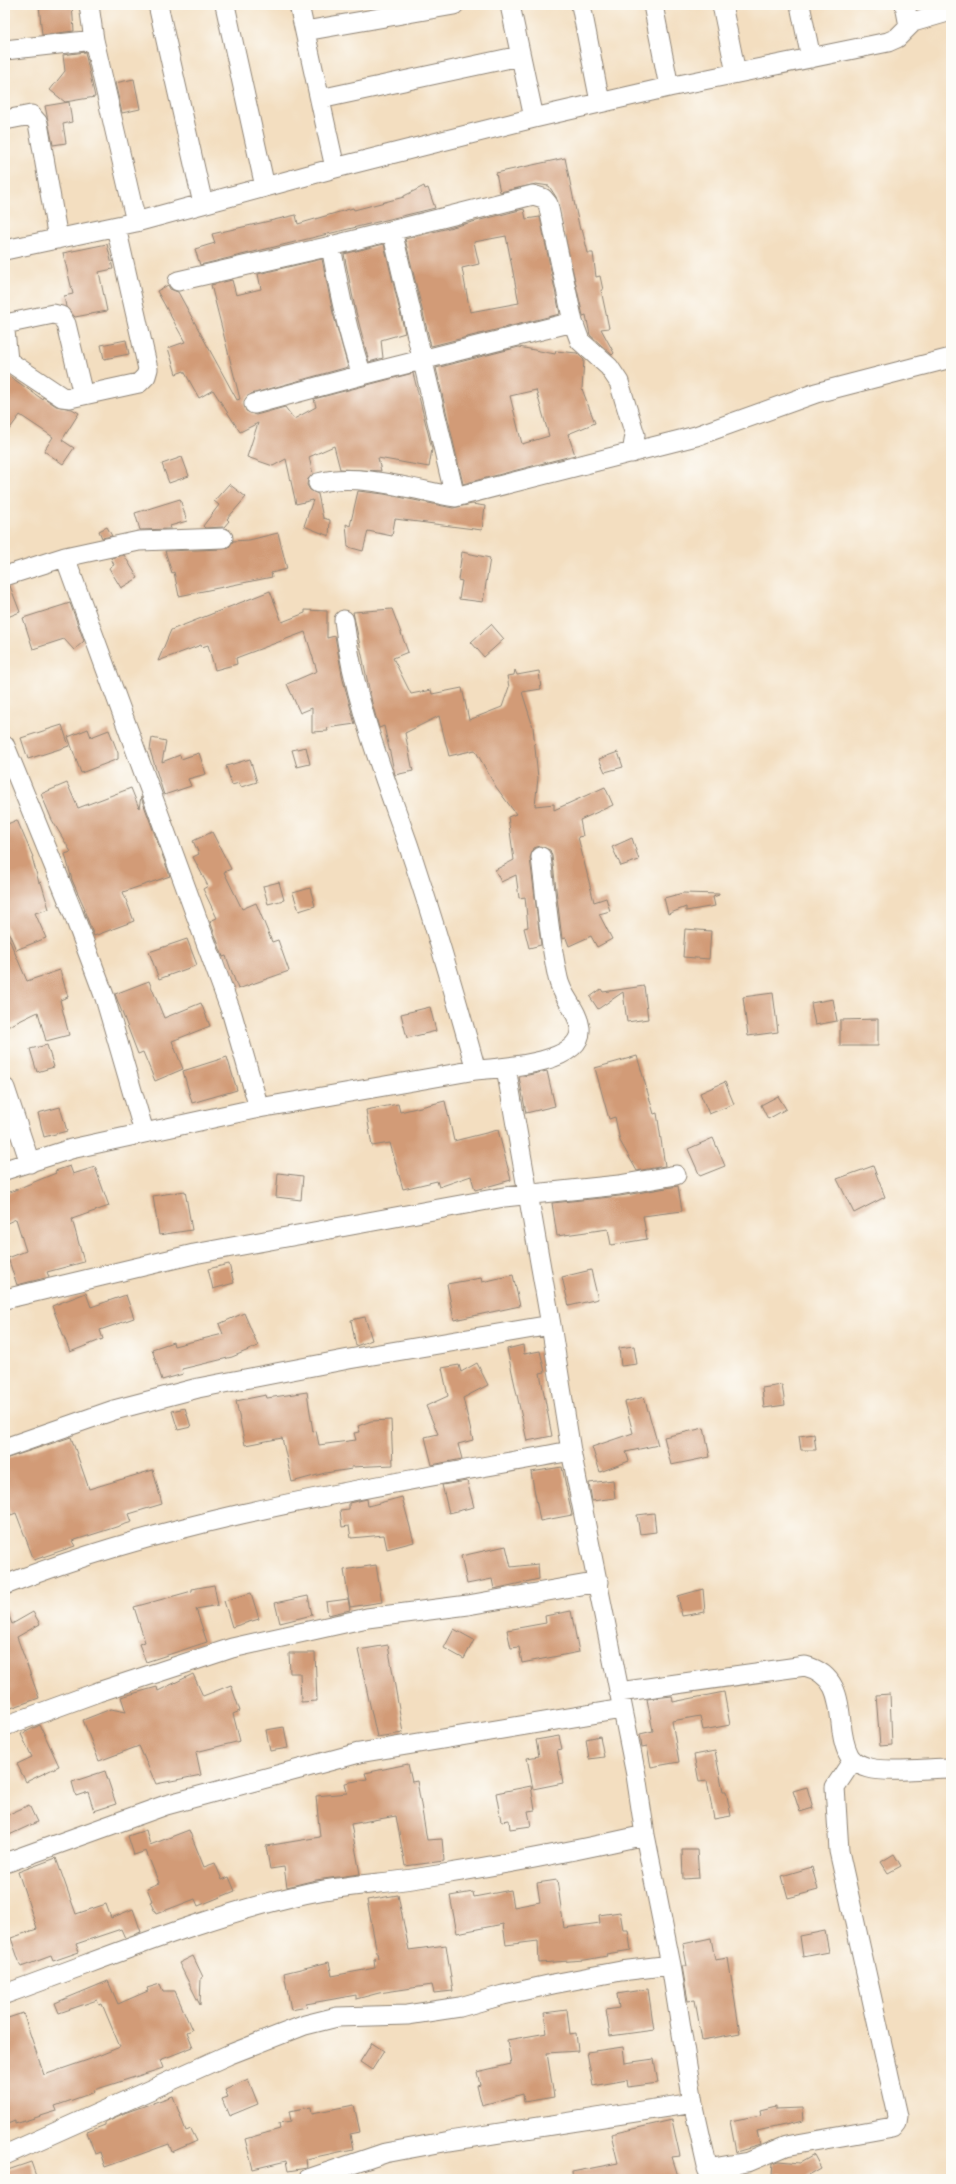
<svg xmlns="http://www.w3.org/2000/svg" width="956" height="2184" font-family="Vollkorn,serif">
  <rect width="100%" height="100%" fill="#fdfcf7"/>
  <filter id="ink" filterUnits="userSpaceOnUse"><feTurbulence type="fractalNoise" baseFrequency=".025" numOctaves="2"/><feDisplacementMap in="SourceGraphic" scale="8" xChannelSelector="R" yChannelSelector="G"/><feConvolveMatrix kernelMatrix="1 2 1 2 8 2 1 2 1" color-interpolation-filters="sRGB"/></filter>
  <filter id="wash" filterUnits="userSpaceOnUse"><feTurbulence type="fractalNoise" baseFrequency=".012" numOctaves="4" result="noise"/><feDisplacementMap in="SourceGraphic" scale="16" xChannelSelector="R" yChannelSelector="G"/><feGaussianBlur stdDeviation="0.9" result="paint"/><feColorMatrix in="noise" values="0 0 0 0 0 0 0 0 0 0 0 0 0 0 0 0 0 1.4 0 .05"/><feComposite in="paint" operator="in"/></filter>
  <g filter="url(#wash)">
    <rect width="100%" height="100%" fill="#f3dec0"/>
    <g id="blocks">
      <path fill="#d29b77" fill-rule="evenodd" d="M39 5H72L74 31 42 35Z
        M85 52 95 97 65 102 50 90 65 71 63 55Z
        M134 79 140 109 122 113 115 83Z
        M69 102 72 122 63 124 66 143 53 145 45 106Z
        M565 158 580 230 582 229 588 253H593L596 277 600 276 603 290H601L609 328 601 329 614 353 612 355 590 335 586 315 583 316 556 197 549 186 536 184 500 192 496 173Z
        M424 186 425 189 428 188 435 208 200 265 195 249 215 243 212 234 296 215 298 224 353 208 354 210 404 197V196Z
        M524 209 526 219 540 217 560 314 431 346 405 239ZM506 236 519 303 470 312 462 268 479 264 474 242Z
        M107 244 113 269 99 272 107 311 75 317 66 307 64 296 73 294 63 253Z
        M384 244 405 333 381 340 383 358 369 362 355 308 344 254Z
        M322 259 333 313 348 367 251 394 244 401 246 411 256 415 285 407 294 419 316 407 314 399 413 373 432 449 429 467 378 458 381 471 340 469 334 446 309 457 313 474 308 479 307 485 310 490 318 494 323 518 330 520 329 536 304 526 313 500 296 504 286 459 273 466 247 457 258 423 240 432 213 390 199 398 184 371 176 374 168 348 185 342 157 291 168 285 170 289 178 292 237 400 240 399 211 285 232 280 236 295 261 289 258 274Z
        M126 340 129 354 104 359 101 345Z
        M519 347 555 354 556 351 577 353 584 360 582 389 595 423 568 434 575 455 463 484 436 368ZM536 390 549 436 522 444 510 396Z
        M5 373 42 399 43 397 56 406 72 409 79 413 62 440 74 448 63 464 44 451 53 437 20 415 5 435Z
        M182 457 189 476 169 483 162 464Z
        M229 484 246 497 227 519 229 521 224 527 205 528 203 526 219 505 214 501Z
        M358 491 384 494 453 508 472 504 485 506 482 530 395 519 392 536 368 531 363 551 348 547 346 524 350 526Z
        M180 499 187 521 170 526 171 529 140 530 135 513Z
        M107 527 112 536 102 538 99 531Z
        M278 533 287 569 271 573 272 577 179 596 174 572 172 573 165 551 224 549 229 547 233 541 249 540Z
        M462 552 490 558 483 602 459 599 462 581 458 580Z
        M124 555 138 578 121 588 109 568 114 565 111 558Z
        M10 586 20 612 5 618V587Z
        M270 591 282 622 305 613V610L327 611V638L335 636 343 680 355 724 327 728 328 731 312 732V708L300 713 287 684 317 671 305 632 236 658 237 664 215 670 208 645 202 647 201 645 158 661 171 630Z
        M70 603 84 641 74 650 64 639 33 649 23 618Z
        M392 609 408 652 393 658 411 694 431 690 432 694 462 688 469 720 502 707 509 687 507 676 514 675 515 670 517 675 539 671 541 689 522 692 533 727 538 778 535 806 554 804V810L605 787 613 805 580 820 583 836 578 837 594 902 606 898 610 911 599 914 612 939 597 947 591 936 569 946 566 938 562 939 552 856 550 850 540 846 534 848 530 858 541 945 529 948 524 928 528 927 525 897 519 898 516 875 501 882 495 870 514 860 508 817 516 814 496 787 475 750 449 756 439 716 405 733 413 771 395 775 384 726 379 728 372 703 353 612Z
        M491 624 504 639 484 657 471 642Z
        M62 725 69 746 28 759 21 738Z
        M88 729 91 737 109 730 118 753V759L81 773 68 737Z
        M152 738 166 741 162 762 180 755 181 759 199 753 206 774 188 779 191 786 164 795 150 750Z
        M306 747 310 764 297 767 292 750Z
        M618 752 623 767 605 772 599 759Z
        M250 759 257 782 241 787 239 783 232 785 226 766Z
        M67 783 78 808 131 788 139 808 141 797 170 876 123 892 134 921 94 936 84 910 85 909 72 880 65 854 71 852 52 820 41 794Z
        M17 820 33 857H32L39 883 41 882 49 909 35 913 46 938 16 950 5 924V825Z
        M212 832 231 869 224 872 242 909 256 903 272 942 278 940 289 971 238 989 226 956 223 957 210 921 217 918 203 889 208 886 193 857 199 854 193 841Z
        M632 838 639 860 621 866 612 847Z
        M279 882 284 900 268 904 263 886Z
        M310 888 315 906 299 911 293 893Z
        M683 893 719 894V895L713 897 715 906 686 911V907L668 914 664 898Z
        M685 929 711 931 709 959 683 957Z
        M5 930 27 981 60 970 68 997 60 1000 69 1035 46 1041 38 1012 5 1028Z
        M187 939 197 965 159 979 149 952Z
        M149 981 164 1018 201 1003 210 1026 172 1041 183 1069 155 1081 143 1052 138 1054 115 994Z
        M644 986 648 1019 627 1022 623 992 598 1009 590 997 601 989 603 992Z
        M773 993 778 1032 748 1036 743 997Z
        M833 999 837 1021 815 1025 811 1003Z
        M430 1007 436 1031 407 1038 401 1014Z
        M878 1019V1046H840V1020Z
        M47 1045 54 1067 37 1072 30 1049Z
        M637 1056 654 1114 657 1113 665 1166 637 1171 620 1141 615 1117 609 1119 595 1068Z
        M227 1057 237 1090 192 1103 183 1071Z
        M547 1071 555 1106 526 1113 519 1077Z
        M725 1082 734 1104 709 1114 700 1093Z
        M778 1096 786 1109 768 1119 761 1105Z
        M445 1101 454 1141 498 1130 511 1180 475 1190 471 1176 439 1187 437 1181 403 1189 390 1143 372 1146 366 1110 398 1104 400 1112Z
        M60 1107 67 1131 44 1137 38 1113Z
        M713 1138 725 1166 700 1176 688 1149Z
        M70 1166 73 1174 95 1167 109 1206 72 1219 84 1262 47 1272 49 1277 17 1285 8 1258 26 1251 16 1219 5 1224V1194L56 1173 55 1171Z
        M873 1166 885 1197 854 1213 837 1179Z
        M278 1173 303 1176 301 1200 276 1197Z
        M678 1186 682 1211 643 1216 647 1239 611 1245 608 1229 557 1236 552 1203 620 1196Z
        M185 1191 192 1230 159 1235 153 1196Z
        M229 1264 234 1283 213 1289 208 1269Z
        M591 1270 598 1299 569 1306 562 1277Z
        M513 1275 520 1306 454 1320 447 1284 481 1278 482 1282Z
        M86 1293 91 1307 126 1295 134 1318 100 1330 103 1339 70 1352 52 1306Z
        M244 1313 258 1346 232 1357 182 1369 183 1374 162 1380 152 1349 173 1342 174 1346 223 1334 219 1324Z
        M365 1317 372 1340 356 1346 351 1320Z
        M523 1345 524 1354 540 1351 545 1372 540 1373 552 1436 527 1441 507 1349Z
        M634 1346 637 1364 621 1366 619 1348Z
        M477 1363 488 1385 463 1398 473 1440 458 1444 462 1459 432 1465 425 1437 438 1434 426 1406 448 1396 442 1368 459 1365 461 1372Z
        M782 1385 785 1405 764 1408 762 1388Z
        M307 1392 313 1432 316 1431 319 1445 356 1440 354 1433 360 1432 358 1426 371 1421 391 1420 393 1465 351 1467 352 1469 325 1473 292 1482 282 1438 245 1445 236 1401 266 1395 267 1398Z
        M644 1397 658 1445 626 1452 629 1461 600 1472 592 1447 633 1433 625 1402Z
        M185 1408 191 1427 178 1430 172 1411Z
        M704 1428 710 1457 671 1465 664 1437Z
        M814 1434 816 1450H801L799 1436Z
        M71 1437 89 1489 153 1470 162 1504 129 1514 132 1522 72 1541 75 1546 34 1560 16 1513 11 1515 5 1500V1459Z
        M562 1467 572 1515 540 1521 531 1472Z
        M613 1480 615 1498 592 1501 589 1483Z
        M467 1481 474 1507 449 1513 442 1485Z
        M402 1497 414 1542 387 1549 384 1535 351 1538 349 1526 342 1527 340 1510 349 1509V1503L367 1499 368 1506Z
        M654 1513 656 1532 640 1534 637 1515Z
        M506 1546 511 1567 538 1564 539 1579 494 1589 492 1579 467 1584 461 1556Z
        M376 1565 382 1602 350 1607 344 1570Z
        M214 1585 218 1605 196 1609 207 1642 146 1662 139 1644 145 1642 134 1607 192 1591V1589Z
        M703 1589 705 1612 682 1616 678 1596Z
        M251 1593 259 1619 232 1627 224 1601Z
        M308 1596 312 1615 280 1623 275 1603Z
        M348 1599 350 1610 328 1615 326 1602Z
        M5 1610H7L12 1624 33 1612 40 1624 17 1637 39 1698 11 1708 5 1693Z
        M571 1611 579 1652 522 1663 519 1647 511 1648 507 1630 546 1623 545 1616Z
        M454 1629 474 1640 464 1659 444 1648Z
        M388 1645 403 1733 377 1737 358 1650Z
        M289 1653H315L317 1701 301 1702 300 1673H290Z
        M193 1674 203 1696 231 1685 240 1711 233 1714 240 1741 196 1752 201 1775 156 1784 139 1746 99 1761 83 1720 111 1709 126 1712 121 1697 157 1687 158 1691Z
        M724 1692 730 1725 703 1730 700 1716 672 1721 679 1762 651 1767 647 1746 642 1747 640 1734 653 1731 647 1699 672 1696 673 1702Z
        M890 1694 892 1745 880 1746 876 1695Z
        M40 1725 59 1766 26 1782 17 1764 32 1757 21 1734Z
        M284 1727 288 1748 270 1751 266 1730Z
        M559 1736 562 1749 557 1750 563 1783 533 1789 527 1758 539 1756 536 1740Z
        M600 1736 604 1757 589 1759 586 1739Z
        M715 1751 723 1791H726L731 1816 714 1819 707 1781 699 1782 694 1755Z
        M408 1764 412 1782 417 1781 427 1840 442 1839 444 1861 405 1866 396 1816 351 1824 360 1874 316 1880 287 1887 284 1867 270 1869 266 1846 320 1837 316 1796 347 1793 345 1783 367 1779 365 1773Z
        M105 1771 116 1804 94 1811 88 1792 76 1796 72 1782Z
        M531 1786 535 1810 528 1811 531 1826 510 1829 509 1820 501 1821 496 1793Z
        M807 1787 813 1808 800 1812 793 1791Z
        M29 1805 37 1822 5 1837V1816Z
        M146 1830 150 1845 189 1830 204 1867 215 1863 222 1880 229 1877 235 1891 198 1906 195 1899 156 1914 150 1902 152 1901 147 1888 159 1883 146 1851 134 1855 128 1836Z
        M682 1850H697L699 1878 683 1879Z
        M894 1854 901 1866 888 1873 881 1862Z
        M56 1858 76 1914 106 1904 111 1918 133 1909 141 1932 125 1938 121 1929 76 1944 79 1952 53 1961 51 1956 21 1967 11 1938 37 1929 18 1872Z
        M812 1867 818 1890 788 1898 782 1876Z
        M557 1880 564 1928 600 1923 599 1915 620 1912 623 1930H628L631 1950 606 1954 607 1956 585 1960 539 1963 538 1941 506 1945 503 1924 457 1933 450 1896 473 1892 474 1897 511 1890 514 1907 540 1902 537 1883Z
        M398 1895 409 1950 446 1945 453 1991 434 1993 432 1985 379 1993 356 1999V1995L306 2004 307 2007 291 2010 284 1973 329 1962 332 1976 375 1968 374 1959 378 1958 367 1900Z
        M825 1931 829 1952 803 1957 800 1936Z
        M711 1938 715 1960 728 1958 740 2033 702 2040 695 2000 688 2001 682 1966H687L683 1944Z
        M193 1956 203 1977 201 1978 200 2005 179 1963Z
        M108 1981 118 2004 148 1991 147 1988 160 1984 163 1991H175L192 2030 187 2032 193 2047 160 2060 163 2068 94 2090 95 2092 55 2106 57 2111 15 2124V2121L5 2125V2019L23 2013 44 2075 88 2060 120 2047 102 2004 99 2005 97 2000 59 2013 55 2003Z
        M648 1989 654 2030 610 2036 606 2010 619 2008 617 1994Z
        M567 2010 570 2034 576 2033 578 2051 547 2053 554 2097 524 2102 523 2094 482 2105 477 2086 480 2085 477 2072 511 2064 507 2040 547 2033 544 2013Z
        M372 2043 384 2051 372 2070 360 2062Z
        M623 2047 625 2063 654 2059 658 2083 628 2087 627 2080 593 2086 587 2052Z
        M248 2079 258 2104 229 2116 222 2099 228 2097 225 2090Z
        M173 2096 186 2131 191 2129 197 2141 172 2152 169 2144 105 2167 100 2152 95 2154 87 2132 105 2125V2122L127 2112Z
        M354 2105 360 2132 350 2134 353 2149 306 2159 307 2168 288 2171 286 2161 253 2169 245 2139 280 2129 279 2123 291 2121 289 2111 311 2107 312 2113Z
        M776 2106V2109L802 2108 803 2121 757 2131 760 2145 736 2152 730 2121 761 2115 760 2110Z
        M672 2120 680 2156 672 2157 679 2179H573L572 2172 618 2163 611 2134Z
        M814 2155 821 2168 807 2176V2178L772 2174 773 2163 779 2161 800 2163Z
        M31 2162 37 2179H5V2171Z"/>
    </g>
  </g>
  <g filter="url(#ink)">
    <use href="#blocks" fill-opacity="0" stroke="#8f8476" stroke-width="1"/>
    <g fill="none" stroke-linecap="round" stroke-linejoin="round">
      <defs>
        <path id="minor" d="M89 5 94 40 136 222
          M158 5 203 204
          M225 5 265 187
          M299 5 335 168
          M510 5 534 118
          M581 5 600 102
          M653 5 669 87
          M722 5 736 73
          M800 5 811 58
          M905 5 909 26
          M305 31 454 5
          M5 50 94 40
          M320 99 520 56
          M5 120 31 115 38 123 58 239
          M392 231 455 497
          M5 250 136 222 335 168 534 118 669 87 888 42 897 38 913 22 951 11
          M178 281 331 246
          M5 324 53 314 61 316 66 324 83 395
          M5 331 8 360
          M5 359 62 397 70 398 139 383 146 376 148 369 116 227
          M362 375 573 322
          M254 404 362 375C347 332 339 290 331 246L533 195 543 198 548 204 573 322 580 341 609 367 619 382 635 435 632 453
          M318 483C357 472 415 490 455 497L696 436 816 393 951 358
          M65 557 232 1014 259 1108 476 1070C500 1068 583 1064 580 1028 578 1010 561 996 558 978 549 939 546 897 541 857
          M5 576 65 557 139 541 223 538
          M344 620C353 698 382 770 408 844 433 918 455 994 476 1070
          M5 746 72 910 105 998 144 1132
          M506 1068 551 1325 571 1451 636 1775 645 1835 671 1965 693 2103 710 2179
          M5 1088 30 1163
          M5 1170 71 1149 259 1108
          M5 1299 194 1254 504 1197 619 1185 676 1175
          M5 1448 114 1410 198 1388 349 1359 551 1325
          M5 1585C186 1514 381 1486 571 1451
          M619 1692 805 1666C852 1678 833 1727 849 1755 852 1762 862 1766 869 1768 887 1773 930 1768 951 1768
          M5 1726 98 1692 232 1648 367 1618 468 1605 599 1582
          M5 1863 166 1805 359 1753 622 1709
          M5 1994C104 1959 202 1917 304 1894 342 1885 381 1884 419 1878 495 1866 570 1852 645 1835
          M5 2155 228 2055 305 2025 337 2017 407 2015 460 2007 503 1995 553 1984 621 1971 671 1965
          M707 2169 748 2162 786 2146 893 2127 897 2122 898 2116 839 1851 835 1787 853 1760
          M308 2179 385 2153 449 2141 693 2103"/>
      </defs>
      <use href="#minor" stroke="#8f8476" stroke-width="21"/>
      <use href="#minor" stroke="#fff" stroke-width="19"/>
    </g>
  </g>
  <rect width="956" height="2184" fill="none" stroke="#fdfcf7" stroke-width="20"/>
</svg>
